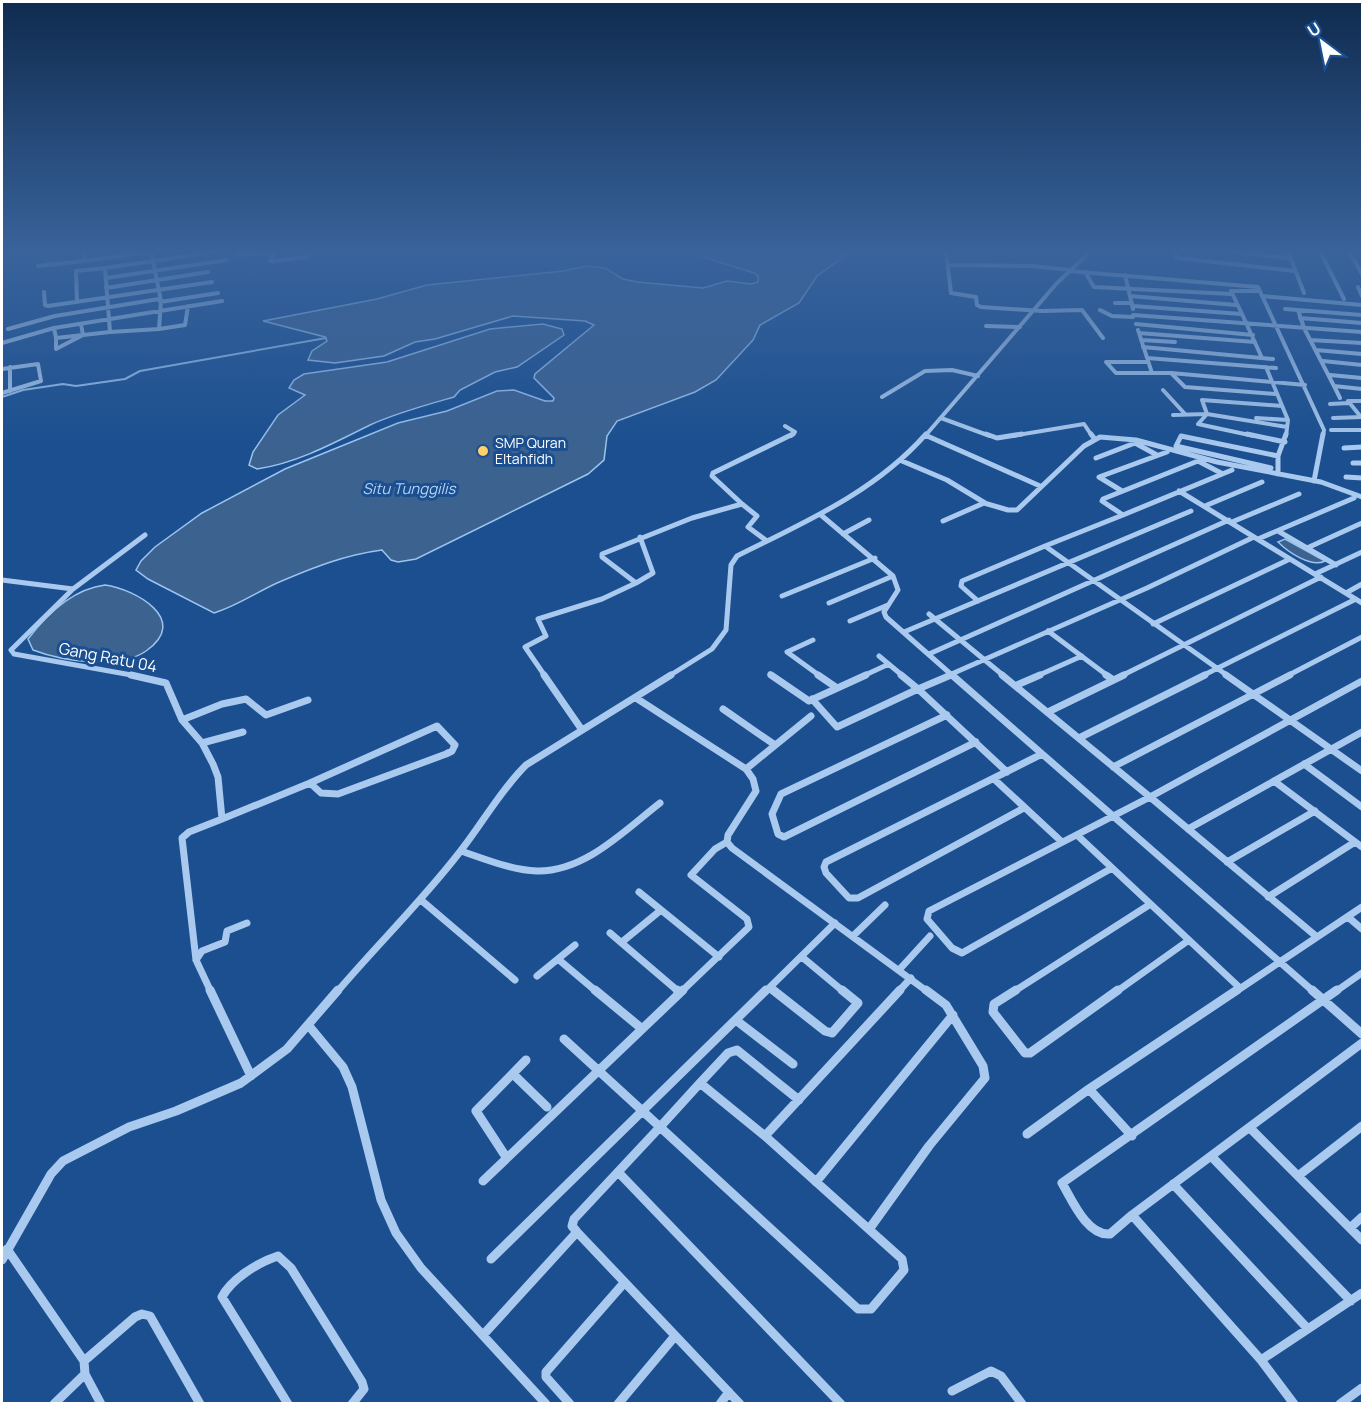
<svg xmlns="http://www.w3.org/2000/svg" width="1364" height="1405" font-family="Manrope,sans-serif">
  <rect width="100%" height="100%" fill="#1b4f8f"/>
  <path fill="#3c6290" stroke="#9cc4f0" stroke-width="1.5" d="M704 251H852L817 276 799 303 760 325 753 340 716 380 695 392 617 421 607 436 604 460 588 474 416 559 398 562 391 560 382 550C344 555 312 568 277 583 255 593 237 606 214 613L148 579 136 570 141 561 155 547 202 513 285 469 398 423 447 411 497 391 514 390 545 401H553L554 398 534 378 535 374 594 325 585 321 513 316 435 339 415 342 384 356 335 363 308 360 312 351 327 341 325 337 263 321 377 299 427 285 563 271 587 266 605 268 623 279 637 282 703 288 727 281 751 284 758 282V276L754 273 703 257Z
    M543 324 562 329 564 335 517 367 495 372 460 390 454 397C426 405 396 413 370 425 334 443 297 463 257 469L249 465 253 452 278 415 305 395 289 388 294 380 304 374 387 362 490 329Z
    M1285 539 1325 561C1311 568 1288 552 1278 542Z
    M105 585C135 589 191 620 146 651 119 670 62 661 33 650L28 639C47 614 73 589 105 585Z"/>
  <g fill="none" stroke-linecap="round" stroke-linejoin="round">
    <path stroke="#9cc4f0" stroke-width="2" d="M2 397 23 390 63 384 76 386 125 379 140 371 326 338"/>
    <path stroke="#a9c9ee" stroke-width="4" d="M86 251 83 261 155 251
      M151 251 153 261
      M946 251 951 293 976 297 977 305 981 307 1042 311 1082 310 1103 338
      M1176 251V257L1179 258 1295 271
      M1226 251 1290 258
      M1288 251 1304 293
      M1320 251 1344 299
      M1349 251 1362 274
      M236 255 275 252 270 261H273L306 257 312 251
      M153 261 161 301 159 329 110 332 105 268Z
      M153 261 217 251
      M948 265 1032 266 1071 270
      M38 266 83 261
      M1069 271 1258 287 1324 430 1323 436
      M1085 272 1094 287 1232 294
      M1125 275 1133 309
      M106 278 227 260
      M1358 287 1362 296
      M106 288 208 272
      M44 292 45 305 48 306 212 282
      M1130 296 1236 305
      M1262 296 1362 305
      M77 302 76 271 105 268
      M160 302 218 293
      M1115 303H1132
      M1133 306 1242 314 1262 358
      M1285 309 1362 315
      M1100 310 1112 316 1133 317
      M1298 310 1304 328 1334 386 1362 389
      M1242 314 1231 291H1260
      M1133 315 1362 332
      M1300 318 1362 323
      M1136 324 1253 335
      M986 326 1020 327
      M54 328 56 338 110 332
      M8 329 55 316 159 299
      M159 329 185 325 188 306
      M1138 330 1152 373
      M1139 333 1255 342
      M56 338V349L83 335 81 324
      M1141 340 1175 342
      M1310 340 1362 343
      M2 343 54 328 222 301
      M1143 347 1273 359
      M1316 350 1362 354
      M1147 358 1276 368
      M1323 361 1362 365
      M1148 362H1106L1116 373H1171L1305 385
      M10 367V391
      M1266 367 1288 420 1286 436
      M2 369 38 364 41 381 2 393
      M1171 373 1185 387 1275 394
      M1330 375 1362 378
      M1334 386 1340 398
      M1163 390 1185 414
      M882 397 925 371 952 370 978 376
      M1348 401 1361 417
      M1348 401H1362
      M1330 404 1349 403
      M1173 415 1207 414 1287 427
      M941 418 990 436
      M1256 418 1288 420
      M1333 418 1362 417
      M785 426 795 432 791 436
      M1331 430H1362
      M925 436 1057 283 1091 251
      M1012 436 1084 424 1092 436
      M1254 436 1198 424 1207 414 1202 400 1282 406"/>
    <path stroke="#a9c9ee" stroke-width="5" d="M986 434 997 438 1022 434
      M1091 434 1094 438
      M1247 434 1285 442
      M925 435 1040 486
      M1344 448 1362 447
      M1096 458 1135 443 1157 455
      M902 461 947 480 985 503
      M1353 463H1362
      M1271 468 1176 446 1181 436 1278 456
      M1278 474V456L1286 434
      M1346 477 1362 478
      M1314 481 1323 434
      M1122 491 1099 477 1167 452
      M742 504 712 476 713 473 793 434
      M1205 506 1262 482
      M821 515 893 576 898 590 884 612 886 617 953 676
      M1123 515 1232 470
      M943 521 984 503 1008 510H1017L1084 446 1100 437 1136 440 1217 462 1321 482 1362 497
      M1232 522 1299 494
      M1278 531 1336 565
      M843 534 869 520
      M1254 537 1362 603
      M1258 539 1354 498
      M1045 546 1123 515 1102 501 1103 499 1198 461 1221 473
      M1307 548 1362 523
      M1315 574 1362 552
      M2 580 73 589
      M636 583 653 573 640 537
      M1346 593 1362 584
      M782 596 875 558
      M978 601 961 586 962 581 1045 546 1228 676
      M829 603 893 576
      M929 614 1004 676
      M850 621 888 605
      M1153 624 1290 559
      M1048 631 1108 676
      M904 632 1191 511
      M813 640 787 652 820 676
      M929 654 1229 520
      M879 656 903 676
      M770 674 773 676
      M137 676 14 654 11 650 73 589 145 535
      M545 676 525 647 546 636 538 619 602 599 636 583 602 557V554L692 518 742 504 757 516 748 527 767 541
      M669 676 712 649 726 630 731 565 737 556C805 522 875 492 926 434
      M863 676 889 664
      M947 676 1147 588 1254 537 1179 491
      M1037 676 1082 656
      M1121 676 1321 577
      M1202 676 1356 599
      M1287 676 1362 637"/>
    <path stroke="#a9c9ee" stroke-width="7" d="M131 675 166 683 182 720 202 743 213 764 218 777 222 819 189 832 182 838 196 960 211 992
      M544 675 582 730
      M771 675 809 701 866 675
      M818 675 837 688
      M951 675 918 689 1007 772
      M952 675 1314 992
      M1002 675 1150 797 1362 681
      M1106 675 1112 679
      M1226 675 1362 771
      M1017 685 1040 675
      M636 698 746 769 753 779 756 791 728 835 727 842 732 848 928 992
      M812 699 837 727 918 689 901 675
      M723 709 775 745
      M1048 712 1124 675
      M947 715 781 794 772 814 778 834 784 837 976 742
      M182 720 222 704 246 699 266 715 308 700
      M437 726 455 745 452 751 446 754 338 794 321 793 310 783Z
      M1079 738 1205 675
      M202 743 243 732
      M1304 764 1362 807
      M1113 767 1290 675
      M746 769 811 716
      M994 779 1062 842
      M1274 781 1362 847
      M1024 808 858 898H849L826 873 824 867 826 862 1042 754
      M222 819 310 783
      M1188 829 1362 732
      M1077 835 1240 988
      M461 851C485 859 511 870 537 871 585 872 625 830 660 803
      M1227 862 1315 811
      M1112 868 962 953 952 948 927 919 929 911 1150 797 1317 937
      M639 892 719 957
      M1268 897 1355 842
      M421 900 515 980
      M1348 917 1362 929
      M610 933 679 992
      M853 936 885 905
      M622 942 661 910
      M802 957 844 992
      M558 959 597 992
      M196 960 202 951 225 942 227 931 247 923
      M899 970 930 936
      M537 976 575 945
      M770 988 775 992
      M337 992C377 945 421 902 459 853 482 824 500 791 526 765L671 675
      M681 992 749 927 747 919 691 875 715 849 727 842
      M765 992 835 923
      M898 992 911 978
      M1013 992 1149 905
      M1116 992 1189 940
      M1235 992 1362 907
      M1335 992 1362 973"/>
    <path stroke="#a9c9ee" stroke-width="9" d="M210 990 251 1076
      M595 990 641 1028
      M677 990 679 992
      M773 990 825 1031 832 1033 858 1003 842 990
      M1016 990 994 1004 993 1012 1025 1053H1030L1118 990
      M1312 990 1362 1034
      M1337 990 1062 1183C1072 1200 1087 1236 1110 1234L1132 1215 1362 1043
      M737 1021 793 1064
      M309 1026 343 1067 352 1087 381 1200 396 1233 421 1268 546 1404
      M564 1039 660 1127
      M513 1074 547 1107
      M700 1083 728 1053 737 1050 799 1100
      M700 1083 765 1136 902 1259 904 1270 871 1309H858L660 1127Z
      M1089 1089 1132 1136
      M1250 1128 1362 1240
      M1027 1134 1089 1089 1237 990
      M765 1136 900 990
      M506 1157 476 1111 526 1060
      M1212 1157 1351 1301
      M620 1174 841 1404
      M1298 1176 1362 1126
      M483 1181 683 990
      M816 1182 953 1015
      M1173 1184 1308 1329
      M1132 1215 1261 1360 1294 1404
      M870 1228 929 1146 985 1078 983 1066 946 1005 926 990
      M1350 1228 1362 1217
      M577 1232 740 1404
      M7 1249 84 1361 85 1374 54 1404
      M491 1259 766 990
      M2 1260 51 1174 63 1161 129 1127 176 1111 241 1083 287 1049 338 990
      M484 1334 577 1232 572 1226 574 1219 660 1127
      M1261 1360 1362 1293
      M84 1361 135 1317 142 1314 150 1316 200 1404
      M85 1374 101 1404
      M952 1391 991 1371 1001 1376 1022 1404
      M288 1404 222 1297C231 1279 259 1262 278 1256L291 1268 362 1382 364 1389 352 1404
      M570 1404 546 1377V1372L624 1283
      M618 1404 675 1336
      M720 1404 729 1392
      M1340 1404 1362 1388"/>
  </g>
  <linearGradient id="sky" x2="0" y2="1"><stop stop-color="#0f2b4f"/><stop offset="0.56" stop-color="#39639b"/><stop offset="1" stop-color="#39639b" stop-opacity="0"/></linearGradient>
  <rect width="1364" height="448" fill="url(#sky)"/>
  <circle fill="#ffd166" stroke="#1b4f8f" stroke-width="2" cx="483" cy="451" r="6"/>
  <g text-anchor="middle" stroke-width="6" stroke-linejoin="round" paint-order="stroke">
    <g font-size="14" fill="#fff" stroke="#1b4f8f" text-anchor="start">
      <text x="495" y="448">SMP Quran<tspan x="495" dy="16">Eltahfidh</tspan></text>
    </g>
    <g font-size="15" font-style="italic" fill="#b5d3f5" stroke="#1b4f8f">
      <text x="409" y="494">Situ Tunggilis</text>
    </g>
    <g font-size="16" fill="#fff" stroke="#1b4f8f">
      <text transform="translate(108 657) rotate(11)" y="6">Gang Ratu 04</text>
    </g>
  </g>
  <rect width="1364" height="1405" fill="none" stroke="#ffffff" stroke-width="6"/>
  <g transform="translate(1322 42) rotate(328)" stroke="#1b4f8f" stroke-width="4.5" paint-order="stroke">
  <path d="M0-4.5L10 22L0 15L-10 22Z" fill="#ffffff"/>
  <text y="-9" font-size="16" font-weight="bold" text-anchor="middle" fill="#ffffff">U</text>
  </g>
</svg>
